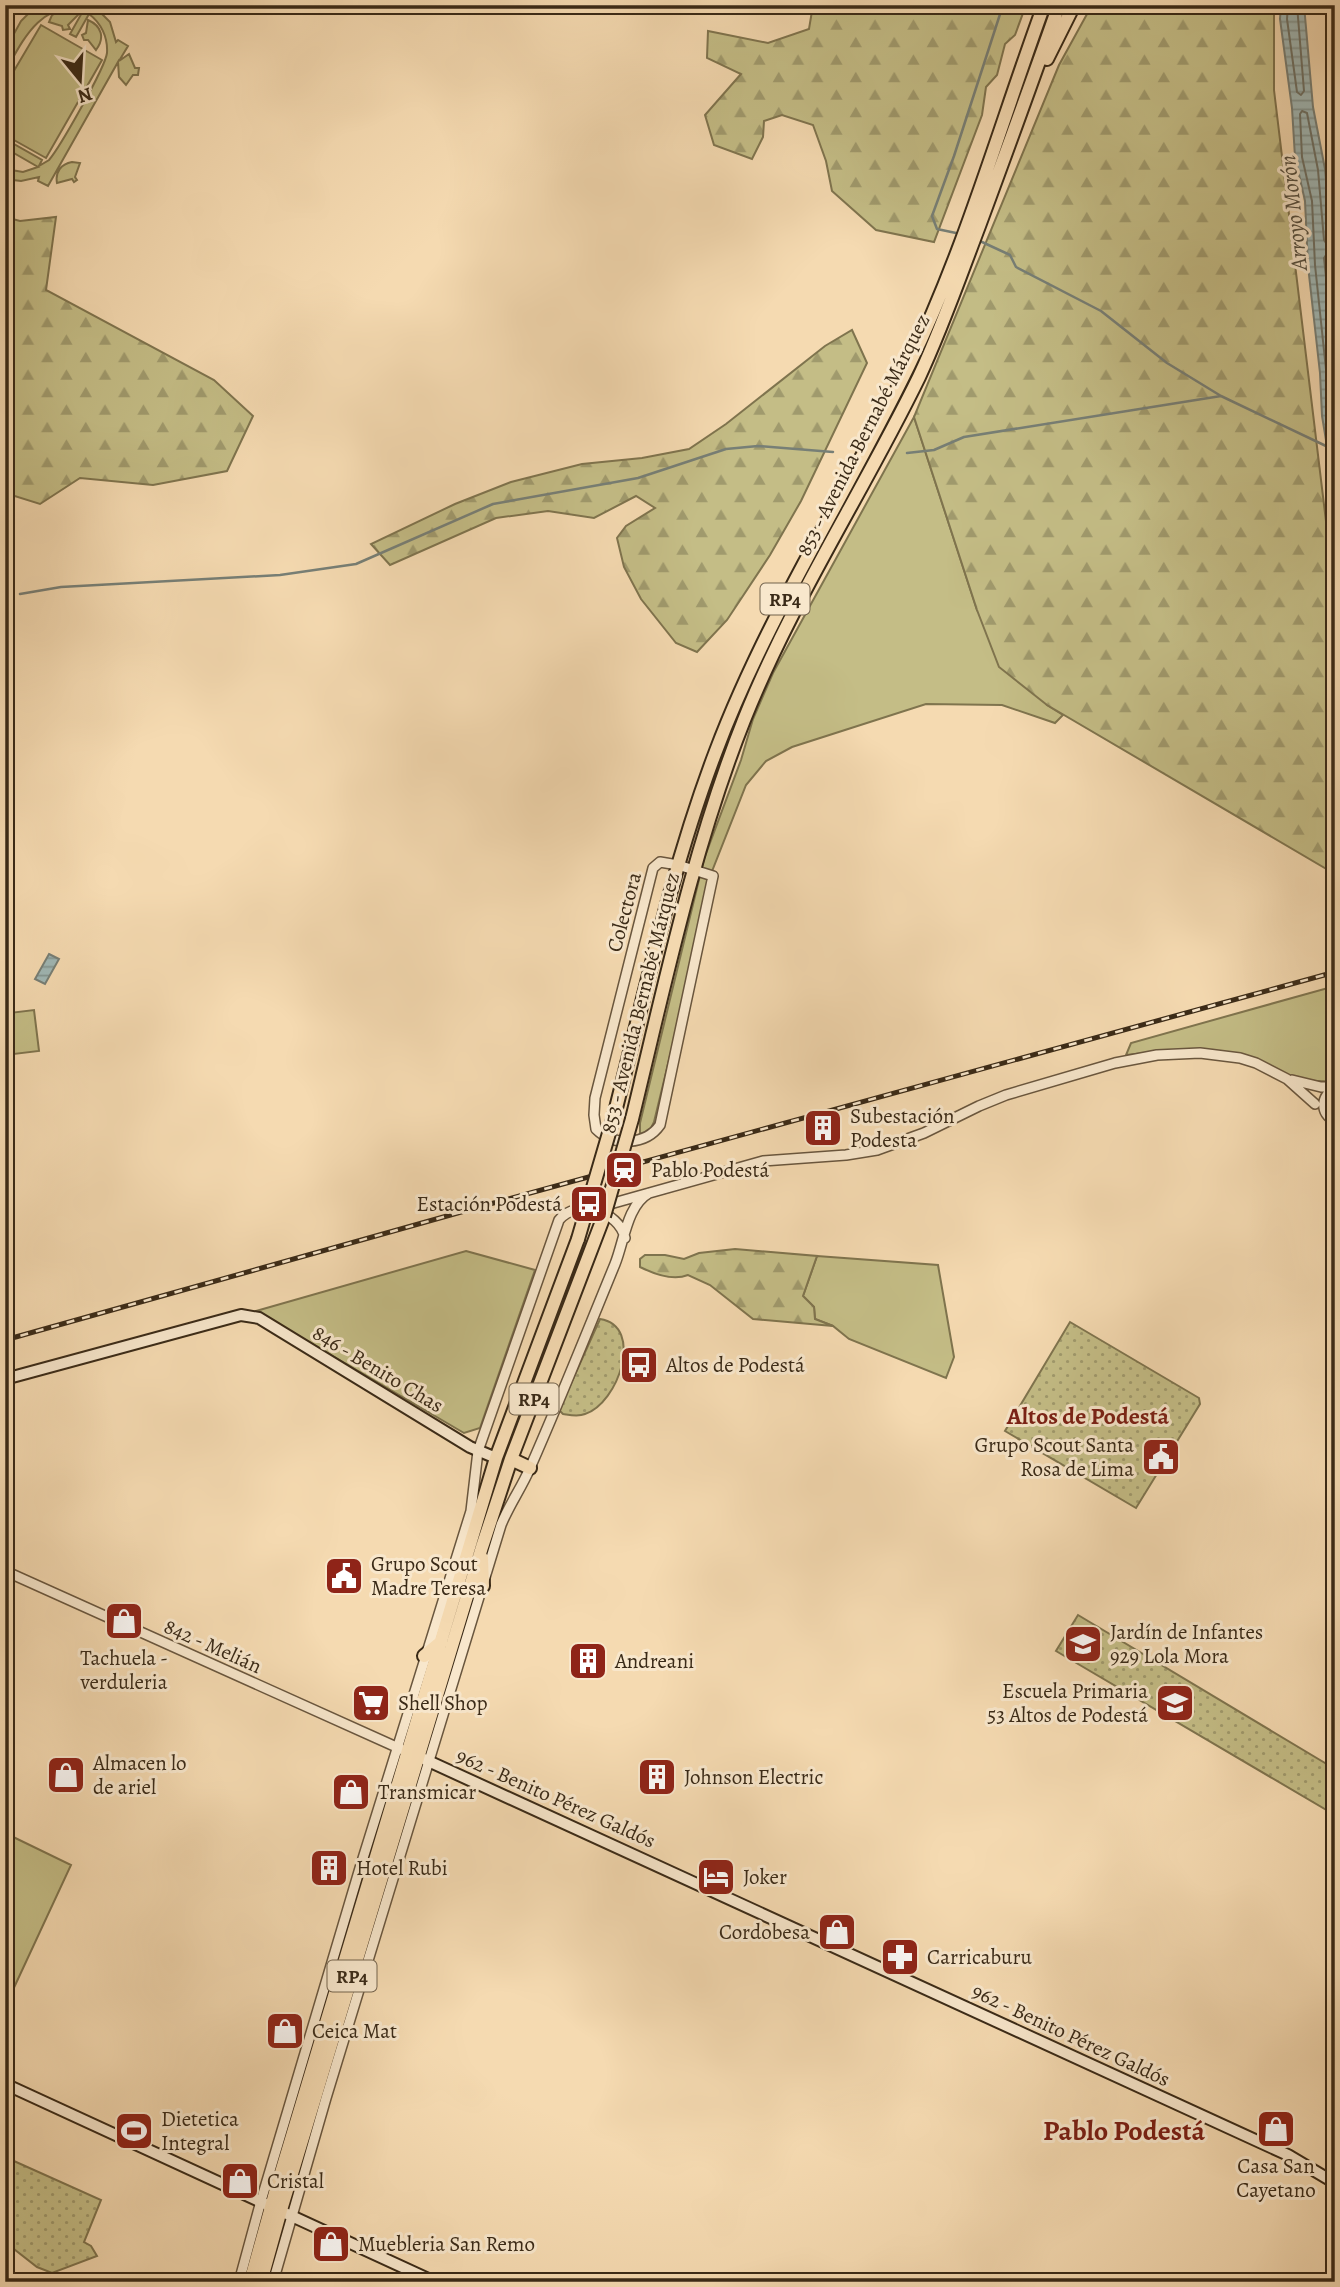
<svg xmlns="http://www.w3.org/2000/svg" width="1340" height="2287" font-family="Alegreya,serif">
  <defs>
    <pattern id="forest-firs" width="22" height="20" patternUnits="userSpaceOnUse" patternTransform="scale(1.75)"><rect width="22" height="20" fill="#c4bd86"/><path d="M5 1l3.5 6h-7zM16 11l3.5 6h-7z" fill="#a09a6d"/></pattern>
    <pattern id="park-dots" width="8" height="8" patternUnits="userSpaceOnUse" patternTransform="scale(1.75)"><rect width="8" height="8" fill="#c4bd86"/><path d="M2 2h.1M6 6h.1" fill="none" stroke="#a09a6d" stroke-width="1.8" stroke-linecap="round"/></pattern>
    <pattern id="water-rules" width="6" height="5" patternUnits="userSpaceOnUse" patternTransform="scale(1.75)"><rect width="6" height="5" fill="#a0b8b6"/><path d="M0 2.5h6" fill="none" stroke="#839693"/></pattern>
  </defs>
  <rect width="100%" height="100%" fill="#f5dab1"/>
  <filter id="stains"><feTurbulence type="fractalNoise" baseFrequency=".00286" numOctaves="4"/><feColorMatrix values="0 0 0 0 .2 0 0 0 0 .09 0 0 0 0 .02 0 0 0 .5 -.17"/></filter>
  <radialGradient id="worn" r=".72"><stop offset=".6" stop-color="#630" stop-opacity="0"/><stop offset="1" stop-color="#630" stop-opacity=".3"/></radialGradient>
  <path fill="#c4bd86" stroke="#7f744e" stroke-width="2" d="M37 5H93L110 22 116 42 118 40 128 46 119 61 129 54 135 68H139L138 75H133L126 85 119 77 118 62 48 186 38 181 39 177 21 181 5 179V169L23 172 38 167 12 152 5 162V139L42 160 39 166 49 160C60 147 105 68 107 53 108 37 101 23 89 14L76 37 70 34 83 11C40 0 22 42 5 72V50L21 21Z
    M63 9 71 10 78 15 68 25 70 29 63 30 62 26 49 22 52 15Z
    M88 20C102 26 105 38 96 50L88 40H84L82 35 86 33Z
    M41 25 102 60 46 158 5 135V86Z
    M72 162 80 163 75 177 77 180 74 182 72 179 57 183C55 172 61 164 72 162Z
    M914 417 977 610 1047 705 1063 715 1055 723 1002 705 926 704 792 747 766 761 746 785 707 884 691 969 654 1122 649 1132 640 1135V1123L704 859 741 760 753 719 773 673Z
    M1335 986V1081C1321 1082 1305 1081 1291 1076 1276 1070 1263 1060 1246 1056 1206 1046 1167 1050 1126 1055L1131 1043Z
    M34 1010 39 1051 14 1054 9 1013Z
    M466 1251 535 1270 480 1428 464 1433 256 1311Z
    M817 1256 938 1265 954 1357 946 1378 849 1339 833 1326 815 1319 814 1307 803 1296Z
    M5 1833 71 1865 5 2007Z"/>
  <path fill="url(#forest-firs)" stroke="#7f744e" stroke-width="2" d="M813 5H1026L1015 35 1005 44 997 75 986 87 982 115 934 242 876 230 832 191 826 161 813 125 782 115 764 121 763 137 752 159 714 145 705 115 741 74 707 58 708 31 768 43 809 29Z
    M1092 5H1274V90L1335 596V874L1047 705 999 667 977 610 914 417 1059 65Z
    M5 217 20 221 56 217 46 290 214 380 253 416 227 471 153 485 80 478 40 504 5 493Z
    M852 330 867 363 801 501 770 555 727 620 697 652 676 643 641 599 624 567 617 538 626 526 655 508 636 496 594 518 548 511 496 518 390 565 371 544 455 504 511 482 582 464 642 458 689 449 726 424 825 346Z
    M735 1249 817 1256 803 1296 814 1307 815 1319 833 1326 753 1319 710 1285 688 1275C673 1281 654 1274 640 1267V1259L645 1255H665L684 1259 699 1253Z"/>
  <path fill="url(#park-dots)" stroke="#7f744e" stroke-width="2" d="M600 1319C645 1326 618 1404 585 1414 578 1417 570 1415 563 1414L559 1410Z
    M1070 1322 1199 1398 1200 1404 1136 1508 1005 1431Z
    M1078 1615 1335 1769V1815L1056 1651Z
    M5 2157 101 2200 84 2242 91 2246 97 2256 52 2273 37 2267 5 2242Z"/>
  <path fill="url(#water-rules)" stroke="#777f76" stroke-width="2" d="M1281 5H1304L1313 107 1325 169 1335 278V495L1322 416 1320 373 1308 266 1305 201 1295 157 1292 108 1280 19Z
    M49 954 59 959 45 984 35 979Z"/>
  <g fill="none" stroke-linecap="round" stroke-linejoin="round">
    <path stroke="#6d7166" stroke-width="2" d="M1288 5 1287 19 1297 92 1301 95 1304 91 1297 5
      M1335 247 1328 246 1324 240 1318 170 1307 113 1302 111 1300 114 1302 157 1312 201 1315 265 1335 455
      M1335 255H1326L1324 258 1335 362"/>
    <path stroke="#777f76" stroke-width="2.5" d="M956 233 937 229 932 216 954 156 1003 5
      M982 242 1010 255 1016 267 1101 311 1167 363 1221 396
      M907 453 934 450 964 437 1221 396 1326 446
      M20 594 61 587 280 575 356 564 493 504 638 478 726 449 758 446 833 452"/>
    <defs>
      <path id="tertiary" d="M660 862 678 865 713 876 660 1125C646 1145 614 1147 596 1129L594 1115 595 1098 653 868Z
        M1292 1080 1321 1087H1335
        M1335 1088C1320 1097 1320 1113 1335 1121
        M603 1206 763 1161 846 1155 877 1150 924 1133 979 1106 1006 1095 1115 1063 1157 1055 1200 1053 1240 1058 1256 1063 1287 1079 1315 1104
        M5 1571 403 1750
        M239 2282 261 2201 360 1868 471 1511 478 1451 559 1220C577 1198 619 1211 625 1238
        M273 2282 326 2098 501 1525C509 1505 522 1487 530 1468 560 1400 587 1332 615 1264 624 1242 627 1205 649 1193"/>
      <path id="secondary" d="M5 1379 241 1315 259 1318 470 1447 496 1458
        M413 1754 1288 2155 1335 2183
        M5 2084 435 2282"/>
      <path id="primary" d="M1047 59 1074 5
        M614 1116C645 994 671 869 716 751 767 616 846 495 909 365 965 250 1000 125 1044 5
        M632 1119C665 984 693 848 744 720 792 600 863 492 919 377 942 328 960 276 979 226 1006 153 1033 79 1059 5
        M511 1459 530 1468
        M482 1558 483 1586
        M424 1656 441 1642
        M250 2282 276 2189 496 1458 578 1239
        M261 2282 281 2210 482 1547 511 1459 604 1216"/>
    </defs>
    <use href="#tertiary" stroke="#69563e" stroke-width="12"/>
    <use href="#secondary" stroke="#3a2a17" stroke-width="14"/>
    <use href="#primary" stroke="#3a2a17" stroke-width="16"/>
    <use href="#tertiary" stroke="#f8e7cc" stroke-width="9"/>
    <use href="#secondary" stroke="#f8e7cc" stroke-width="10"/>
    <use href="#primary" stroke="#f5dab1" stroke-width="12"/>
    <defs>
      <path id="rail" d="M5 1340 479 1207 1335 972"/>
    </defs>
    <use href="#rail" stroke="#3a2a17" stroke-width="5"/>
    <use href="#rail" stroke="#f8e7cc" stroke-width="2.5" stroke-dasharray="8" stroke-linecap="butt"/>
    <defs>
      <path id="primary-bridge" d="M604 1216 632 1119
        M578 1239 614 1116"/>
    </defs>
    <use href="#primary-bridge" stroke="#3a2a17" stroke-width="16" stroke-linecap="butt"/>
    <use href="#primary-bridge" stroke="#f5dab1" stroke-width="12"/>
  </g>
  <defs>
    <symbol id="building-square" viewBox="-11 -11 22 22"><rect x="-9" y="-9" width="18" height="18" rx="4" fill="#8f2418" stroke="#f8e7cc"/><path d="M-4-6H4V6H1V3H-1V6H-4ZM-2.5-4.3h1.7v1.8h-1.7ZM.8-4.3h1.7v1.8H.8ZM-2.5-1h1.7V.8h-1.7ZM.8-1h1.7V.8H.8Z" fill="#fff"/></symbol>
    <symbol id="station-square" viewBox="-11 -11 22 22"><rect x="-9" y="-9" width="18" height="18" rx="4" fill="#8f2418" stroke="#f8e7cc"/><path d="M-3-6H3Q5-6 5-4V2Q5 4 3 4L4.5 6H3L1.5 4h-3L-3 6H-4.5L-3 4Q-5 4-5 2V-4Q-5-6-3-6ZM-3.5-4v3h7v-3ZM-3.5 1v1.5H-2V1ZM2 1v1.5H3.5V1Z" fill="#fff"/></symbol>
    <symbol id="bus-square" viewBox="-11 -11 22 22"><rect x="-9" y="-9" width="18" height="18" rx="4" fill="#8f2418" stroke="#f8e7cc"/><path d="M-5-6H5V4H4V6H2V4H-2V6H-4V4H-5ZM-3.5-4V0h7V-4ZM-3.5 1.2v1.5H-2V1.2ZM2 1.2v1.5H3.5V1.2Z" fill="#fff"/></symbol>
    <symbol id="civic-square" viewBox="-11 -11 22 22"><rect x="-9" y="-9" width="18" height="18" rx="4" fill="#8f2418" stroke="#f8e7cc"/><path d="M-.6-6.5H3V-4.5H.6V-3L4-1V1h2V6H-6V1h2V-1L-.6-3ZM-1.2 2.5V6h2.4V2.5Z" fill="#fff"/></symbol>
    <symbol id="shop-square" viewBox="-11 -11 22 22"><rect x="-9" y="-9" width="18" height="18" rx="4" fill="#8f2418" stroke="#f8e7cc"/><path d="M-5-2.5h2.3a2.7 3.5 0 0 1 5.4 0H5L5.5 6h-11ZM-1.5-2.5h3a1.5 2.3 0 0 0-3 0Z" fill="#fff"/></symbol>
    <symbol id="school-square" viewBox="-11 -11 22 22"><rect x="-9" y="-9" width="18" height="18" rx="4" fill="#8f2418" stroke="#f8e7cc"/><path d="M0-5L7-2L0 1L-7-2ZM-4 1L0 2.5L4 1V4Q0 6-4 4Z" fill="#fff"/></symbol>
    <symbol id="supermarket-square" viewBox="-11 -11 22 22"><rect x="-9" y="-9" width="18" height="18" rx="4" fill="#8f2418" stroke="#f8e7cc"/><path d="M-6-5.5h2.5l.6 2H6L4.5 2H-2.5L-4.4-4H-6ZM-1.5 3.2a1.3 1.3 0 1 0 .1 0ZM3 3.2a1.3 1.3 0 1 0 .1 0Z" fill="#fff"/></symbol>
    <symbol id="hotel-square" viewBox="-11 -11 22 22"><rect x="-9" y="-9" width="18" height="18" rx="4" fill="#8f2418" stroke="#f8e7cc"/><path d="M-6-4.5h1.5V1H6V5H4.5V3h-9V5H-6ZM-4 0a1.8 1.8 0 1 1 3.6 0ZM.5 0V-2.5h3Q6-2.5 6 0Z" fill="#fff"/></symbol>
    <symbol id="pharmacy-square" viewBox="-11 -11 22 22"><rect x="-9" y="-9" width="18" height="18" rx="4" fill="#8f2418" stroke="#f8e7cc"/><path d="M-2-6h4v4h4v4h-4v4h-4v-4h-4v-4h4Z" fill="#fff"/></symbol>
    <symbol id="stadium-square" viewBox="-11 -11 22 22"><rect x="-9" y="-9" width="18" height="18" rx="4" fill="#8f2418" stroke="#f8e7cc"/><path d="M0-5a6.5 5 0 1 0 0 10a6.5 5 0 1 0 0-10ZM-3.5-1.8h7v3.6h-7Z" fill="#fff"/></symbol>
  </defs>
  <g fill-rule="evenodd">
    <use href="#building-square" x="801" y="1106" width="44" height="44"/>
    <use href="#station-square" x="602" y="1148" width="44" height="44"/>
    <use href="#bus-square" x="567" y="1182" width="44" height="44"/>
    <use href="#bus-square" x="617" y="1343" width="44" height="44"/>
    <use href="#civic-square" x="1139" y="1435" width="44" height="44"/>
    <use href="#civic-square" x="322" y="1554" width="44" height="44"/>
    <use href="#shop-square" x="102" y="1599" width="44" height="44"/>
    <use href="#school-square" x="1061" y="1622" width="44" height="44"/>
    <use href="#building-square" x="566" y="1639" width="44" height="44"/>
    <use href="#supermarket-square" x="349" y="1681" width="44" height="44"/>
    <use href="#school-square" x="1153" y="1681" width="44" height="44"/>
    <use href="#shop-square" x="44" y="1753" width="44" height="44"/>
    <use href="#building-square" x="635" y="1755" width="44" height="44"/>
    <use href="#shop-square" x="329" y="1770" width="44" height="44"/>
    <use href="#building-square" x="307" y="1846" width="44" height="44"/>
    <use href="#hotel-square" x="694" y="1855" width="44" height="44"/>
    <use href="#shop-square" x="815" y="1910" width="44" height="44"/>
    <use href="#pharmacy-square" x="878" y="1935" width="44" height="44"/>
    <use href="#shop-square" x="263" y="2009" width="44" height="44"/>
    <use href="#shop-square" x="1254" y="2107" width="44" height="44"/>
    <use href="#stadium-square" x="112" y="2109" width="44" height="44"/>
    <use href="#shop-square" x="218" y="2159" width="44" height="44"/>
    <use href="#shop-square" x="309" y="2222" width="44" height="44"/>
  </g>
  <g text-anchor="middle" stroke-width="6" stroke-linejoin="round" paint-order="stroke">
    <g fill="#f8e7cc" stroke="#73634d" stroke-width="2">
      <rect x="760.5" y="583.5" width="49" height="31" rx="5"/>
      <rect x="509.5" y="1383.5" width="49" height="31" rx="5"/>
      <rect x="327.5" y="1960.5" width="49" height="31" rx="5"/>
    </g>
    <g font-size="19" font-weight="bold" fill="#3a2a17">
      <text x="785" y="606">RP4</text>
      <text x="534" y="1406">RP4</text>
      <text x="352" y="1983">RP4</text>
    </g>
    <g font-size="21" fill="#3a2a17" stroke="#f8e7cc">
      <text transform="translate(863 435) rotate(-63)" y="7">853 - Avenida Bernabé Márquez</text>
      <text transform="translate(624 912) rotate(-75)" y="7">Colectora</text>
      <text transform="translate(640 1003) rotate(-76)" y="7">853 - Avenida Bernabé Márquez</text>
      <text transform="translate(378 1369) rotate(31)" y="7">846 - Benito Chas</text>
      <text transform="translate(213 1646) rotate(24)" y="7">842 - Melián</text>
      <text transform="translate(556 1798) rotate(24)" y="7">962 - Benito Pérez Galdós</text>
      <text transform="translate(1071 2035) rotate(25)" y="7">962 - Benito Pérez Galdós</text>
    </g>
    <g font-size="21" fill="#3a2a17" stroke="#f8e7cc" text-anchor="start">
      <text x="850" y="1123">Subestación<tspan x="850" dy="24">Podesta</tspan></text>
      <text x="651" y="1177">Pablo Podestá</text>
      <text x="562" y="1211" text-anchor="end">Estación Podestá</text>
      <text x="666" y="1372">Altos de Podestá</text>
      <text x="1134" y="1452" text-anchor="end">Grupo Scout Santa<tspan x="1134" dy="24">Rosa de Lima</tspan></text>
      <text x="371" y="1571">Grupo Scout<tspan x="371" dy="24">Madre Teresa</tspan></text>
      <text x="1110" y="1639">Jardín de Infantes<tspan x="1110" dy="24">929 Lola Mora</tspan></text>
      <text x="124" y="1665" text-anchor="middle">Tachuela -<tspan x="124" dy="24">verduleria</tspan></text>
      <text x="615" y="1668">Andreani</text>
      <text x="1148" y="1698" text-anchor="end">Escuela Primaria<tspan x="1148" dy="24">53 Altos de Podestá</tspan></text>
      <text x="398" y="1710">Shell Shop</text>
      <text x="93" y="1770">Almacen lo<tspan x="93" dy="24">de ariel</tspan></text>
      <text x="684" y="1784">Johnson Electric</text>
      <text x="378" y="1799">Transmicar</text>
      <text x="356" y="1875">Hotel Rubi</text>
      <text x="743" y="1884">Joker</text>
      <text x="810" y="1939" text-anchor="end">Cordobesa</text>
      <text x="927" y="1964">Carricaburu</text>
      <text x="312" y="2038">Ceica Mat</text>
      <text x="161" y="2126">Dietetica<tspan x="161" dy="24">Integral</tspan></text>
      <text x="1276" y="2173" text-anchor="middle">Casa San<tspan x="1276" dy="24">Cayetano</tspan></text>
      <text x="267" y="2188">Cristal</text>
      <text x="358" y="2251">Muebleria San Remo</text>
    </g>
    <g font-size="23" font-style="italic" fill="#544e3f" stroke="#f8e7cc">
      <text transform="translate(1293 213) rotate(-96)" y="8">Arroyo Morón</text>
    </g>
    <g font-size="24" font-weight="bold" fill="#7a1f14" stroke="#f8e7cc">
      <text x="1088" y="1424">Altos de Podestá</text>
    </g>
    <g font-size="28" font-weight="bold" fill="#7a1f14" stroke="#f8e7cc">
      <text x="1124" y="2140">Pablo Podestá</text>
    </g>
  </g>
  <rect width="1340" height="2287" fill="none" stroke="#f5dab1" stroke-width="28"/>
  <rect x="7" y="7" width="1326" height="2273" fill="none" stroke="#3a2a17" stroke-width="3.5"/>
  <rect x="14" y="14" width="1312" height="2259" fill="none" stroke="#3a2a17" stroke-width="2"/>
  <g transform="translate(80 80) rotate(162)" stroke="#f8e7cc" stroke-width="5" paint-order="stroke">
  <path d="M0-5L12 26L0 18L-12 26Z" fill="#3a2a17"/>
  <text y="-10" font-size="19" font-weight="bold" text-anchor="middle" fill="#3a2a17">N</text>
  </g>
  <rect width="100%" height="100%" filter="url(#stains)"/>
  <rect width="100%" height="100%" fill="url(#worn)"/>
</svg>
